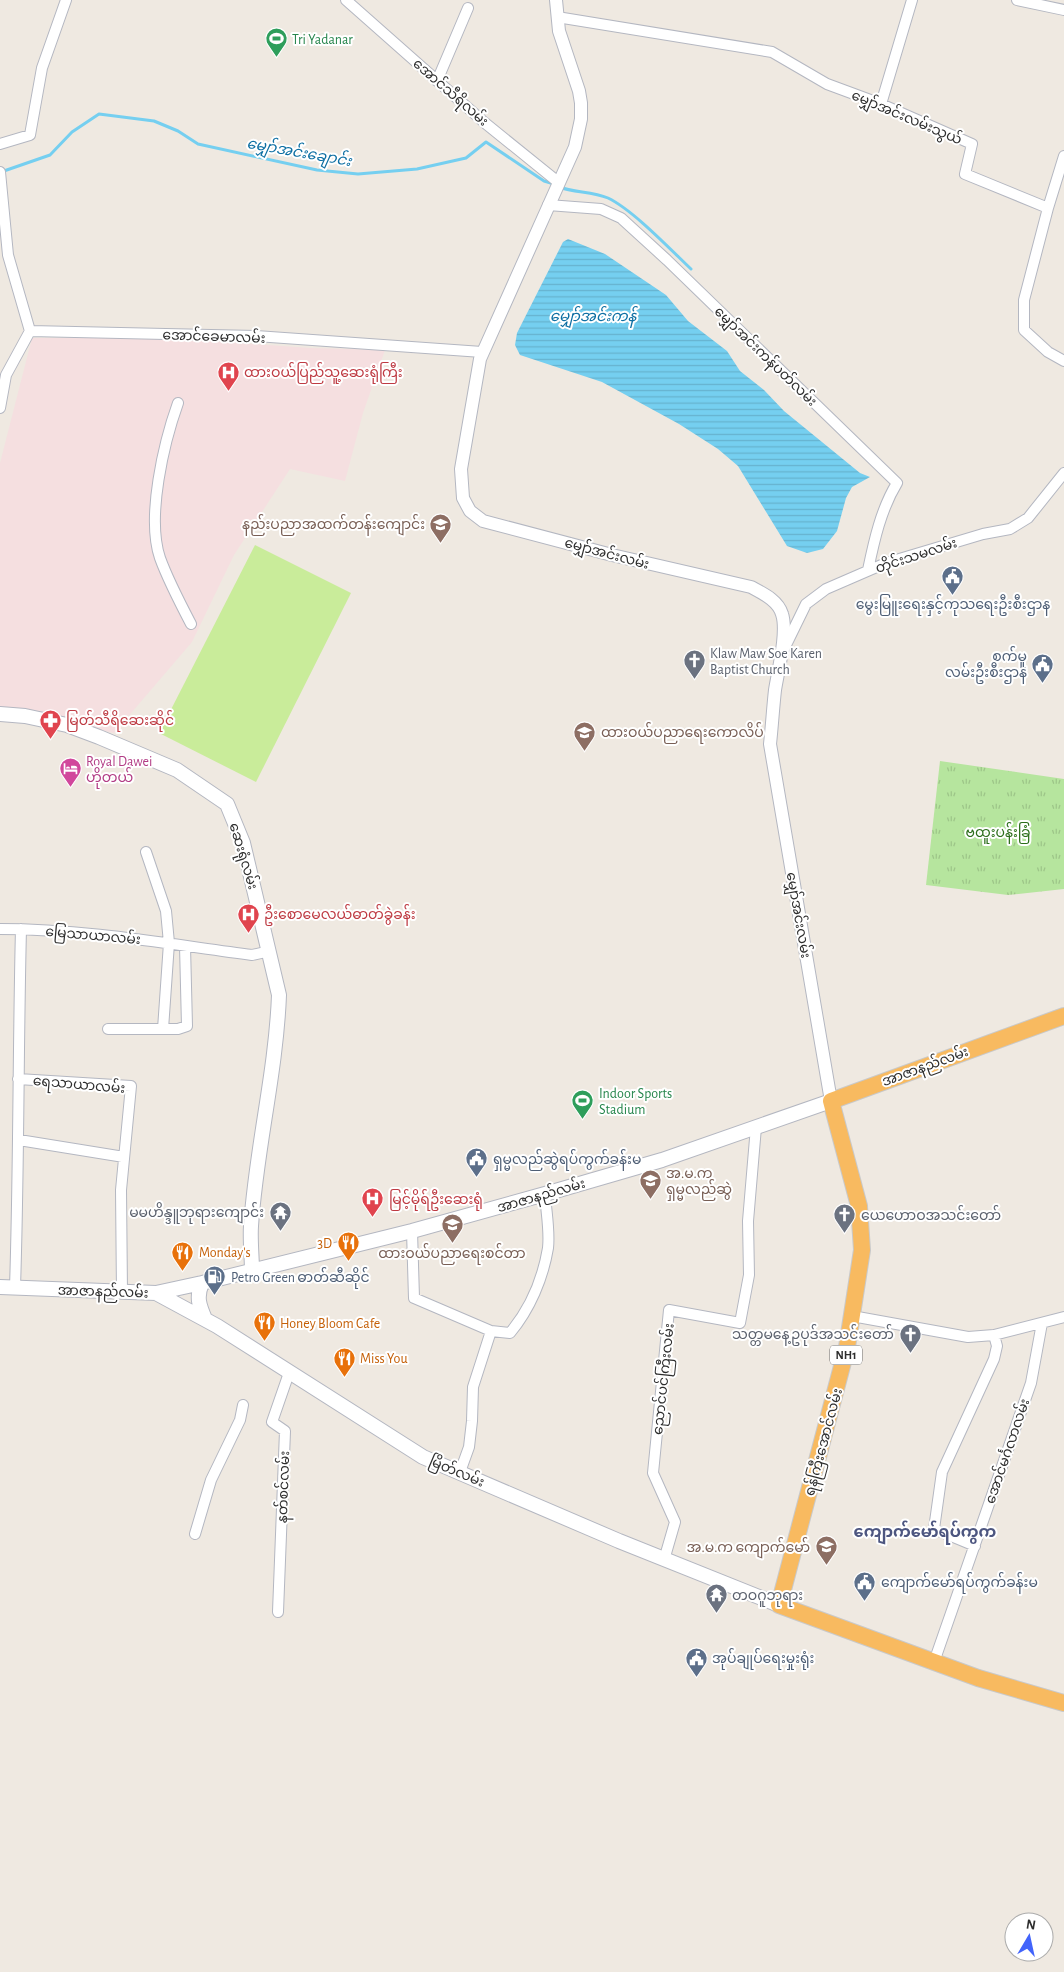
<svg xmlns="http://www.w3.org/2000/svg" width="1064" height="1972" font-family="'Alegreya Sans','Noto Sans Myanmar',sans-serif">
  <defs>
    <pattern id="grass-tufts" width="24" height="20" patternUnits="userSpaceOnUse" patternTransform="scale(1.25)"><rect width="24" height="20" fill="#b6e59e"/><path d="M3 7l-1-3M5 7V3M7 7l1-3M15 17l-1-3M17 17v-4M19 17l1-3" fill="none" stroke="#9dc588"/></pattern>
    <pattern id="water-rules" width="6" height="5" patternUnits="userSpaceOnUse" patternTransform="scale(1.25)"><rect width="6" height="5" fill="#75cff0"/><path d="M0 2.5h6" fill="none" stroke="#66b2ce"/></pattern>
  </defs>
  <rect width="100%" height="100%" fill="#efe9e1"/>
  <path fill="#f5dfe0" d="M32 338H167L311 348 385 350 363 413 345 481 290 469 234 555 192 642 114 733 0 707V463Z"/>
  <path fill="url(#grass-tufts)" d="M940 761 1064 779V889L1008 895 926 885Z"/>
  <path fill="#c9ec9a" d="M255 545 351 593 256 782 159 733Z"/>
  <path fill="url(#water-rules)" d="M568 239 605 254 666 295 688 321 727 351 740 371 764 390 784 411 860 473 870 477 852 487 846 498 837 531 823 549 807 553 787 546 738 466 718 449 679 424 602 382 520 355 515 345 517 333 563 242Z"/>
  <g fill="none" stroke-linecap="round" stroke-linejoin="round">
    <path stroke="#75cff0" stroke-width="3" d="M1 172 50 155 72 132 99 114 154 121 178 131 198 144 317 170 358 174 417 169 466 158 486 142 544 181 554 184
      M559 187C575 193 592 191 608 198 633 210 670 249 691 269"/>
    <defs>
      <path id="minor" d="M346 0 485 123 558 182
        M1017 0 1064 10
        M557 17 772 52 827 84 881 104 972 144 965 174 1048 208 1024 300V330L1048 352 1064 361
        M437 81 468 8
        M881 104 912 0
        M0 144 30 135 42 68 66 0
        M0 172 8 255 30 331
        M548 205 601 209 621 218 667 260 897 483C881 509 874 541 868 570
        M1048 208 1064 156
        M178 403C164 442 146 517 160 558 168 580 180 603 191 624
        M0 408 6 375 30 331 256 336 482 352
        M784 649 806 604 826 589 886 563 983 534 1010 529 1028 518 1064 473
        M146 852 166 911 169 943 163 1029
        M0 929C85 929 168 944 252 955L270 951
        M108 1029H178L187 1026 185 946
        M18 1079 131 1086 121 1190 122 1293
        M19 1140 124 1157
        M412 1231 414 1298 491 1331
        M15 1287C19 1168 18 1048 21 929
        M852 1316 968 1337 994 1335 1064 1317
        M460 1472 469 1447 472 1421 473 1387 491 1331 510 1333C530 1309 543 1278 548 1248 550 1231 546 1211 545 1194
        M195 1534 211 1480 240 1420 243 1405
        M975 1546 934 1529 942 1472 994 1359 997 1346 994 1335
        M664 1560 675 1522 653 1473 669 1310 740 1323 749 1275 748 1221 756 1127
        M278 1612 285 1431 272 1422 289 1373
        M934 1662 1031 1383 1042 1323"/>
      <path id="tertiary" d="M556 0 559 31 579 91 581 103V119L575 147 480 359 461 469 463 498 470 511 483 521 612 555 751 587C762 593 778 600 782 614 788 632 778 671 775 690 773 708 772 726 770 744L831 1101"/>
      <path id="secondary" d="M0 714 25 716 67 725 99 737 177 770 227 804 243 843 279 995C276 1073 256 1149 251 1226 250 1241 252 1257 252 1272
        M202 1283C196 1297 199 1305 205 1319
        M0 1287 156 1293 202 1283 412 1231 545 1194 662 1160 831 1101
        M156 1293 217 1326 423 1457 619 1541 779 1605"/>
      <path id="trunk" d="M1064 1016 831 1101 859 1206 862 1250 847 1347 779 1605 978 1678 1064 1703"/>
    </defs>
    <use href="#minor" stroke="#b4b7c1" stroke-width="12"/>
    <use href="#tertiary" stroke="#b4b7c1" stroke-width="14"/>
    <use href="#secondary" stroke="#b4b7c1" stroke-width="16"/>
    <use href="#trunk" stroke="#c9c9c9" stroke-width="18"/>
    <use href="#minor" stroke="#fff" stroke-width="10"/>
    <use href="#tertiary" stroke="#fff" stroke-width="12"/>
    <use href="#secondary" stroke="#fff" stroke-width="14"/>
    <use href="#trunk" stroke="#f8ba60" stroke-width="16"/>
  </g>
  <defs>
    <symbol id="stadium-pin" viewBox="-11 -11 22 30"><path d="M0 17L-7.5 6A9.5 9.5 0 1 1 7.5 6Z" fill="#2e9e5b" stroke="#fff"/><path d="M0-5a6.5 5 0 1 0 0 10a6.5 5 0 1 0 0-10ZM-3.5-1.8h7v3.6h-7Z" fill="#fff"/></symbol>
    <symbol id="hospital-pin" viewBox="-11 -11 22 30"><path d="M0 17L-7.5 6A9.5 9.5 0 1 1 7.5 6Z" fill="#e0444e" stroke="#fff"/><path d="M-5-5h3v3.5h4V-5h3V5h-3V1.5h-4V5h-3Z" fill="#fff"/></symbol>
    <symbol id="school-pin" viewBox="-11 -11 22 30"><path d="M0 17L-7.5 6A9.5 9.5 0 1 1 7.5 6Z" fill="#8d6e63" stroke="#fff"/><path d="M0-5L7-2L0 1L-7-2ZM-4 1L0 2.5L4 1V4Q0 6-4 4Z" fill="#fff"/></symbol>
    <symbol id="civic-pin" viewBox="-11 -11 22 30"><path d="M0 17L-7.5 6A9.5 9.5 0 1 1 7.5 6Z" fill="#5c6f8a" stroke="#fff"/><path d="M-.6-6.5H3V-4.5H.6V-3L4-1V1h2V6H-6V1h2V-1L-.6-3ZM-1.2 2.5V6h2.4V2.5Z" fill="#fff"/></symbol>
    <symbol id="church-pin" viewBox="-11 -11 22 30"><path d="M0 17L-7.5 6A9.5 9.5 0 1 1 7.5 6Z" fill="#6b7280" stroke="#fff"/><path d="M-1.2-6h2.4v3.5h3.3v2.4h-3.3V6h-2.4V-.1h-3.3v-2.4h3.3Z" fill="#fff"/></symbol>
    <symbol id="pharmacy-pin" viewBox="-11 -11 22 30"><path d="M0 17L-7.5 6A9.5 9.5 0 1 1 7.5 6Z" fill="#e0444e" stroke="#fff"/><path d="M-2-6h4v4h4v4h-4v4h-4v-4h-4v-4h4Z" fill="#fff"/></symbol>
    <symbol id="university-pin" viewBox="-11 -11 22 30"><path d="M0 17L-7.5 6A9.5 9.5 0 1 1 7.5 6Z" fill="#8d6e63" stroke="#fff"/><path d="M0-5L7-2L0 1L-7-2ZM-4 1L0 2.5L4 1V4Q0 6-4 4Z" fill="#fff"/></symbol>
    <symbol id="hotel-pin" viewBox="-11 -11 22 30"><path d="M0 17L-7.5 6A9.5 9.5 0 1 1 7.5 6Z" fill="#d1479c" stroke="#fff"/><path d="M-6-4.5h1.5V1H6V5H4.5V3h-9V5H-6ZM-4 0a1.8 1.8 0 1 1 3.6 0ZM.5 0V-2.5h3Q6-2.5 6 0Z" fill="#fff"/></symbol>
    <symbol id="temple-pin" viewBox="-11 -11 22 30"><path d="M0 17L-7.5 6A9.5 9.5 0 1 1 7.5 6Z" fill="#6b7280" stroke="#fff"/><path d="M0-6L5-2H3V0L6.5 2.5H4V6H1.5V3h-3V6H-4V2.5H-6.5L-3 0V-2H-5Z" fill="#fff"/></symbol>
    <symbol id="restaurant-pin" viewBox="-11 -11 22 30"><path d="M0 17L-7.5 6A9.5 9.5 0 1 1 7.5 6Z" fill="#e8710a" stroke="#fff"/><path d="M-5-6h1v4h1v-4h1v4h1v-4h1v5L-1.5 .5V6h-2V.5L-5-1ZM5-6V6H3V1.5H1.5Q1.5-4 5-6Z" fill="#fff"/></symbol>
    <symbol id="fuel-pin" viewBox="-11 -11 22 30"><path d="M0 17L-7.5 6A9.5 9.5 0 1 1 7.5 6Z" fill="#5c6f8a" stroke="#fff"/><path d="M-5.5-6h7V0h2V4h1.3V-2.5L3-4.5l.8-.8L6-3V5H2.5V1h-1V6h-7ZM-4.2-4.7v3.2H.2V-4.7Z" fill="#fff"/></symbol>
  </defs>
  <g fill-rule="evenodd">
    <use href="#stadium-pin" x="264" y="26" width="25" height="34"/>
    <use href="#hospital-pin" x="216" y="360" width="25" height="34"/>
    <use href="#school-pin" x="428" y="512" width="25" height="34"/>
    <use href="#civic-pin" x="940" y="564" width="25" height="34"/>
    <use href="#church-pin" x="682" y="648" width="25" height="34"/>
    <use href="#civic-pin" x="1030" y="652" width="25" height="34"/>
    <use href="#pharmacy-pin" x="38" y="708" width="25" height="34"/>
    <use href="#university-pin" x="572" y="720" width="25" height="34"/>
    <use href="#hotel-pin" x="58" y="756" width="25" height="34"/>
    <use href="#hospital-pin" x="236" y="902" width="25" height="34"/>
    <use href="#stadium-pin" x="570" y="1088" width="25" height="34"/>
    <use href="#civic-pin" x="464" y="1146" width="25" height="34"/>
    <use href="#school-pin" x="638" y="1168" width="25" height="34"/>
    <use href="#hospital-pin" x="360" y="1186" width="25" height="34"/>
    <use href="#temple-pin" x="268" y="1200" width="25" height="34"/>
    <use href="#church-pin" x="832" y="1202" width="25" height="34"/>
    <use href="#school-pin" x="440" y="1212" width="25" height="34"/>
    <use href="#restaurant-pin" x="336" y="1230" width="25" height="34"/>
    <use href="#restaurant-pin" x="170" y="1240" width="25" height="34"/>
    <use href="#fuel-pin" x="202" y="1264" width="25" height="34"/>
    <use href="#restaurant-pin" x="252" y="1310" width="25" height="34"/>
    <use href="#church-pin" x="898" y="1322" width="25" height="34"/>
    <use href="#restaurant-pin" x="332" y="1346" width="25" height="34"/>
    <use href="#school-pin" x="814" y="1534" width="25" height="34"/>
    <use href="#civic-pin" x="852" y="1570" width="25" height="34"/>
    <use href="#temple-pin" x="704" y="1582" width="25" height="34"/>
    <use href="#civic-pin" x="684" y="1646" width="25" height="34"/>
  </g>
  <g text-anchor="middle" stroke-width="4" stroke-linejoin="round" paint-order="stroke">
    <rect fill="#fff" stroke="#6d6d6d" stroke-width="1" x="830" y="1345.5" width="32" height="19" rx="4"/>
    <g font-size="12" font-weight="bold" fill="#2e2e2e">
      <text x="846" y="1359">NH1</text>
    </g>
    <g font-size="14" fill="#27864d" stroke="#fff" text-anchor="start">
      <text x="292" y="44">Tri Yadanar</text>
      <text x="599" y="1098">Indoor Sports<tspan x="599" dy="16">Stadium</tspan></text>
    </g>
    <g font-size="14" fill="#2e2e2e" stroke="#fff">
      <text transform="translate(451 92) rotate(41)" y="5">အောင်သီရိလမ်း</text>
      <text transform="translate(907 117) rotate(23)" y="5">မျှော်အင်းလမ်းသွယ်</text>
      <text transform="translate(214 336) rotate(2)" y="5">အောင်ခေမာလမ်း</text>
      <text transform="translate(766 356) rotate(44)" y="5">မျှော်အင်းကန်ပတ်လမ်း</text>
      <text transform="translate(607 553) rotate(15)" y="5">မျှော်အင်းလမ်း</text>
      <text transform="translate(916 555) rotate(-18)" y="5">တိုင်းသမလမ်း</text>
      <text transform="translate(244 856) rotate(73)" y="5">ဆေးရုံလမ်း</text>
      <text transform="translate(799 915) rotate(80)" y="5">မျှော်အင်းလမ်း</text>
      <text transform="translate(93 935) rotate(5)" y="5">မြေသာယာလမ်း</text>
      <text transform="translate(925 1066) rotate(-20)" y="5">အာဇာနည်လမ်း</text>
      <text transform="translate(79 1084) rotate(5)" y="5">ရေသာယာလမ်း</text>
      <text transform="translate(541 1195) rotate(-16)" y="5">အာဇာနည်လမ်း</text>
      <text transform="translate(103 1291) rotate(2)" y="5">အာဇာနည်လမ်း</text>
      <text transform="translate(663 1379) rotate(-84)" y="5">ညောင်ပင်ကြီးလမ်း</text>
      <text transform="translate(823 1442) rotate(-75)" y="5">ရန်ကြီးအောင်လမ်း</text>
      <text transform="translate(1007 1451) rotate(-71)" y="5">အောင်မင်္ဂလာလမ်း</text>
      <text transform="translate(457 1471) rotate(23)" y="5">မြိတ်လမ်း</text>
      <text transform="translate(283 1487) rotate(-88)" y="5">နတ်စင်လမ်း</text>
    </g>
    <g font-size="14" fill="#be3a42" stroke="#fff" text-anchor="start">
      <text x="244" y="377">ထားဝယ်ပြည်သူ့ဆေးရုံကြီး</text>
      <text x="66" y="725">မြတ်သီရိဆေးဆိုင်</text>
      <text x="264" y="919">ဦးစောမေလယ်ဓာတ်ခွဲခန်း</text>
      <text x="389" y="1204">မြင့်မိုရ်ဦးဆေးရုံ</text>
    </g>
    <g font-size="14" fill="#785e54" stroke="#fff" text-anchor="end">
      <text x="425" y="529">နည်းပညာအထက်တန်းကျောင်း</text>
      <text x="601" y="737" text-anchor="start">ထားဝယ်ပညာရေးကောလိပ်</text>
      <text x="666" y="1178" text-anchor="start">အ.မ.က<tspan x="666" dy="16">ရှမ္မလည်ဆွဲ</tspan></text>
      <text x="452" y="1258" text-anchor="middle">ထားဝယ်ပညာရေးစင်တာ</text>
      <text x="810" y="1552">အ.မ.က ကျောက်မော်</text>
    </g>
    <g font-size="14" fill="#4e5e75" stroke="#fff" text-anchor="start">
      <text x="953" y="609" text-anchor="middle">မွေးမြူးရေးနှင့်ကုသရေးဦးစီးဌာန</text>
      <text x="1027" y="661" text-anchor="end">စက်မူ<tspan x="1027" dy="16">လမ်းဦးစီးဌာန</tspan></text>
      <text x="493" y="1164">ရှမ္မလည်ဆွဲရပ်ကွက်ခန်းမ</text>
      <text x="231" y="1282">Petro Green ဓာတ်ဆီဆိုင်</text>
      <text x="881" y="1587">ကျောက်မော်ရပ်ကွက်ခန်းမ</text>
      <text x="712" y="1663">အုပ်ချုပ်ရေးမှုးရုံး</text>
    </g>
    <g font-size="14" fill="#5b616d" stroke="#fff" text-anchor="start">
      <text x="710" y="658">Klaw Maw Soe Karen<tspan x="710" dy="16">Baptist Church</tspan></text>
      <text x="264" y="1217" text-anchor="end">မမဟိန္ဒူဘုရားကျောင်း</text>
      <text x="861" y="1220">ယေဟောဝအသင်းတော်</text>
      <text x="894" y="1339" text-anchor="end">သတ္တမနေ့ဥပုဒ်အသင်းတော်</text>
      <text x="732" y="1600">တဝဂူဘုရား</text>
    </g>
    <g font-size="14" fill="#b23c85" stroke="#fff" text-anchor="start">
      <text x="86" y="766">Royal Dawei<tspan x="86" dy="16">ဟိုတယ်</tspan></text>
    </g>
    <g font-size="14" fill="#2c6e1b" stroke="#fff">
      <text x="998" y="837">ဗထူးပန်းခြံ</text>
    </g>
    <g font-size="14" fill="#c56008" stroke="#fff" text-anchor="start">
      <text x="332" y="1248" text-anchor="end">3D</text>
      <text x="199" y="1257">Monday's</text>
      <text x="280" y="1328">Honey Bloom Cafe</text>
      <text x="360" y="1363">Miss You</text>
    </g>
    <g font-size="15" font-style="italic" fill="#0d6fa3" stroke="#fff">
      <text transform="translate(299 152) rotate(10)" y="5">မျှော်အင်းချောင်း</text>
      <text x="593" y="321">မျှော်အင်းကန်</text>
    </g>
    <g font-size="16" font-weight="bold" fill="#4d5680" stroke="#fff">
      <text x="925" y="1537">ကျောက်မော်ရပ်ကွက</text>
    </g>
  </g>
  <g transform="translate(1029 1937) rotate(9)"><circle r="24" fill="#ffffff" stroke="#ababab"/>
  <path d="M0-4L9 19L0 12L-9 19Z" fill="#4264fb"/>
  <text y="-8" font-size="14" font-weight="bold" text-anchor="middle" fill="#2e2e2e">N</text>
  </g>
</svg>
